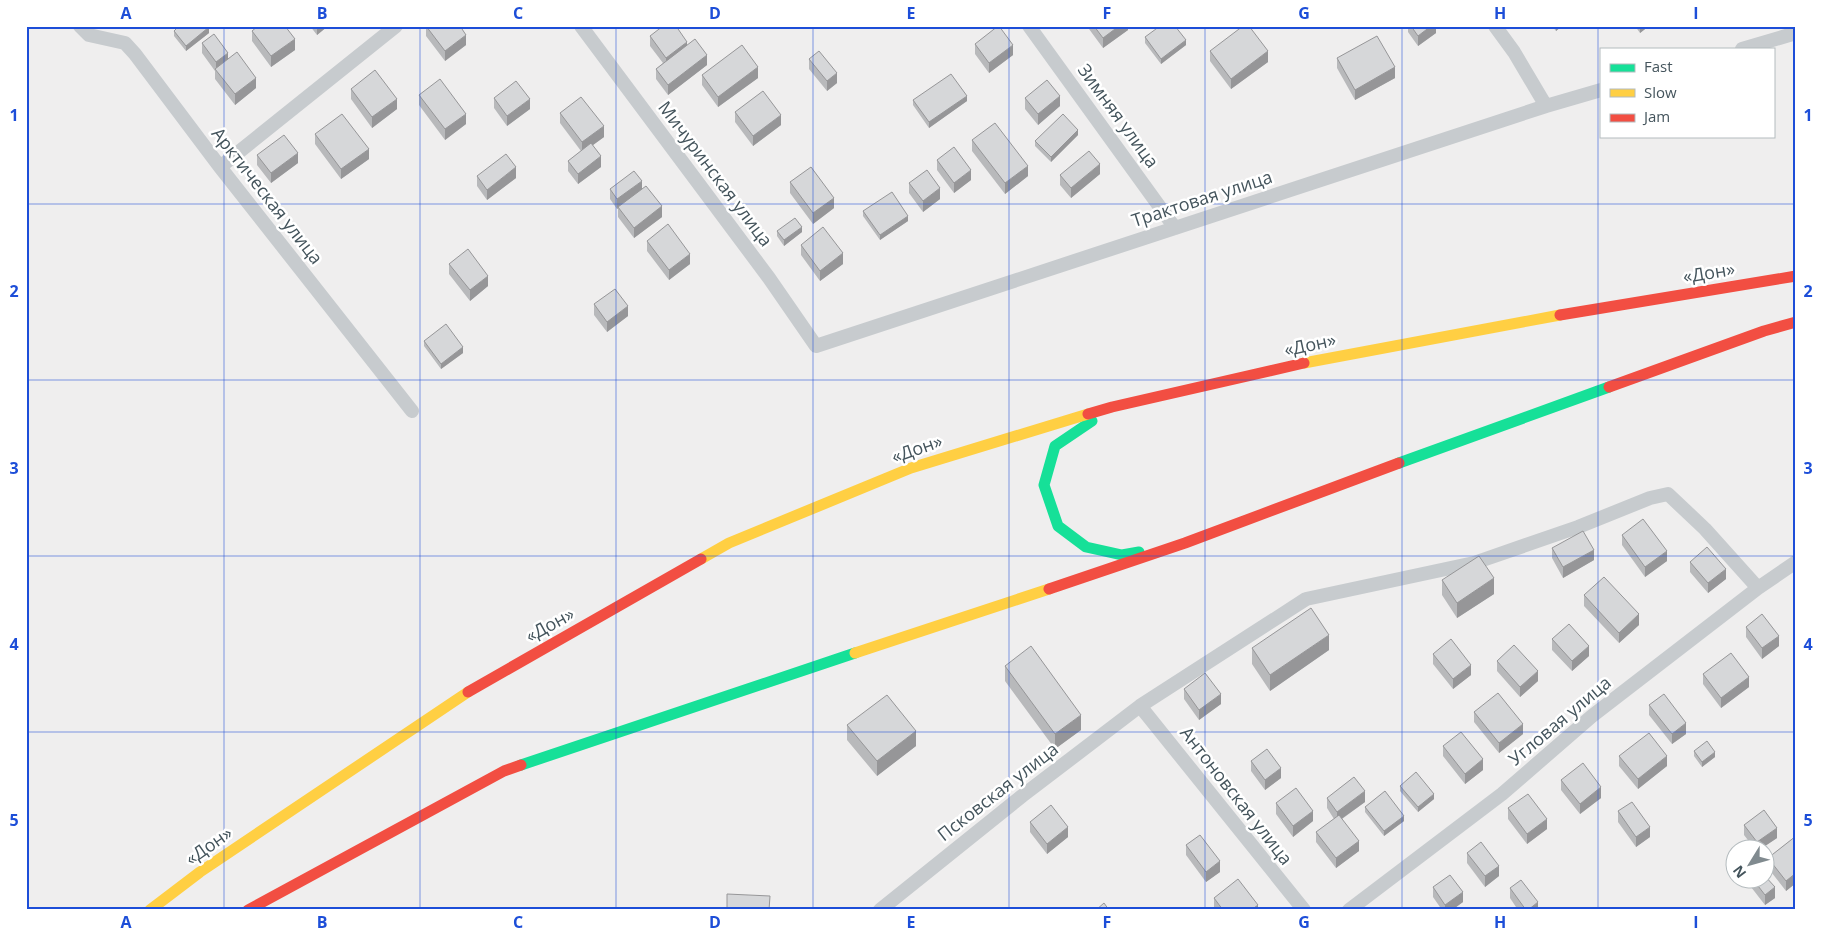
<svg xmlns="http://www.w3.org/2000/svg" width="1822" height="936" font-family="'Open Sans',sans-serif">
  <rect width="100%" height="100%" fill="#efeeee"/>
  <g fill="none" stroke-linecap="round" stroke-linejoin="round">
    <path stroke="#c7cbce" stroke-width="14" d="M80 26 89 35 125 43 135 54 220 167 412 411
      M581 26 769 278 816 346 1546 106 1601 90
      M1029 26 1175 228
      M1495 26 1514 52 1546 106
      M1742 49 1796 33
      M220 167 396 26
      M1140 706 1304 910
      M880 910 1022 796 1140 706 1306 599 1474 563 1578 527 1650 498 1668 494 1705 529 1758 588
      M1349 910 1502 794 1592 716 1758 588 1796 562"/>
    <path stroke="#16e098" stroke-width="11" d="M1092 421 1055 446 1044 485 1058 526 1086 547 1122 555 1139 552
      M1399 463 1609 387
      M521 765 855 653"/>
    <path stroke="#ffcf43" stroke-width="11" d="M1304 363 1560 315
      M701 559 729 543 911 468 1088 414
      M855 653 1049 589
      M150 910 200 872 468 692"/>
    <path stroke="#f24e42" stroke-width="11" d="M1560 315 1796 276
      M1609 387 1764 331 1796 322
      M1088 414 1112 407 1304 363
      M1049 589 1185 543 1399 463
      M468 692 701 559
      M248 910 504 771 521 765"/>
  </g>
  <path fill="#b8b9bb" d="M310 26H328L317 35Z
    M426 26 466 45 445 61 426 36Z
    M1089 26H1128V30L1103 48 1089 29Z
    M1408 26H1436V33L1418 46 1408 32Z
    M1552 26H1562L1556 31Z
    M1635 26H1649L1640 33Z
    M174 31 209 33 186 51 174 36Z
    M252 31 295 50 271 67 252 41Z
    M650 36 687 45 707 65 668 95 656 79V69L663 63 650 46Z
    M1145 37 1186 45 1161 64 1145 43Z
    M202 43 228 59 256 88 235 105 215 79V71L202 53Z
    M975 44 1013 55 989 73 975 54Z
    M1210 51 1268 62 1231 89 1210 61Z
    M1337 58 1395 78 1355 100 1337 68Z
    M809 59 837 83 827 91 809 69Z
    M702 75 758 78 718 107 702 85Z
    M351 89 397 109 372 128 351 99Z
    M419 95 466 124 445 140 419 105Z
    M494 98 530 109 507 126 494 108Z
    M1025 98 1060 106 1038 125 1025 109Z
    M913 100 967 101 929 128 913 105Z
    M735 112 781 125 753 146 735 122Z
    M560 113 604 137 593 145 601 167 578 184 568 171V161L581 151 560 123Z
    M315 134 369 159 341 179 315 144Z
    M1078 135 1051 162 1035 146V141Z
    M972 140 1028 176 1005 194 972 151Z
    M257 155 298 163 271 183 257 165Z
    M937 160 971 180 954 193 937 170Z
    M1100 174 1071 198 1060 185V175Z
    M477 176 516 178 487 200 477 186Z
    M790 182 834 208 813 224 790 193Z
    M909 183 940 199 923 212 909 193Z
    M610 189H642L662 217 634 238 618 217V209H617L610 199Z
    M863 211 908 221 880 240 863 216Z
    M777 231 802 232 784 246 777 236Z
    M647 241 690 264 669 280 647 251Z
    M801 245 843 264 820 281 801 255Z
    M449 264 488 286 470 301 449 274Z
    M594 304 628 316 607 332 594 315Z
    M424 341 463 353 441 369 424 346Z
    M1622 535 1667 561 1645 577 1622 545Z
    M1552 548 1594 560 1563 578 1552 558Z
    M1690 562 1726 579 1708 593 1690 572Z
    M1442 580 1494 594 1457 618 1442 595Z
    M1584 595 1639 625 1619 643 1584 606Z
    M1746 627 1779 646 1762 659 1746 637Z
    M1552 639 1589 656 1572 671 1552 650Z
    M1252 648 1329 650 1270 691 1252 664Z
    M1433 654 1471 675 1453 689 1433 664Z
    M1497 661 1538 681 1520 697 1497 671Z
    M1005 666 1081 730 1055 749 1005 681Z
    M1703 674 1749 687 1721 708 1703 684Z
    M1184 689 1221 704 1199 720 1184 699Z
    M1649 705 1686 734 1672 744 1649 715Z
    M1474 712 1523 734 1499 753 1474 722Z
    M847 725 916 746 877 776 847 740Z
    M1443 746 1483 770 1465 784 1443 756Z
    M1694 751 1715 757 1702 767 1694 756Z
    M1619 756 1667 766 1638 789 1619 766Z
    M1251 761 1281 778 1265 790 1251 771Z
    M1561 780 1601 798 1580 814 1561 790Z
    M1400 786 1434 799 1418 812 1400 791Z
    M1327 798 1365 802 1342 819 1359 851 1336 868 1316 842V832L1334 819 1327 808Z
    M1276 803 1313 821 1293 837 1276 814Z
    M1365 807 1404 821 1384 836 1365 812Z
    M1508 808 1547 829 1527 844 1508 819Z
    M1618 811 1650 837 1636 847 1618 822Z
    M1030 822 1068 837 1047 854 1030 832Z
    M1744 825 1777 838 1762 848H1754L1744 835Z
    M1796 836V883L1786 891 1768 868V858Z
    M1186 845 1220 872 1206 882 1186 855Z
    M1467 853 1499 876 1485 887 1467 863Z
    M1744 878H1764L1775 898 1765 905Z
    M1433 887 1463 902 1452 910H1442L1433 897Z
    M1510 888 1538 910H1518L1510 898Z
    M1214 898 1258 910H1215L1214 908Z"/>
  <path fill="#969698" d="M317 26H328L317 35Z
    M1119 26H1128V30L1103 48V38Z
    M1431 26H1436V33L1418 46V36Z
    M1556 26H1562L1556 31Z
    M1640 26H1649L1640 33Z
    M209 27V33L186 51V46Z
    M466 35V45L445 61V51Z
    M295 39V50L271 67V56Z
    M1186 40V45L1161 64V59Z
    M687 42V52L666 68V58Z
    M1013 45V55L989 73V63Z
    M1268 51V62L1231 89V79Z
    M228 53V63L216 70V62Z
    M707 55V65L668 95V85Z
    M758 67V78L718 107V97Z
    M1395 67V78L1355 100V90Z
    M837 73V83L827 91V81Z
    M256 78V88L235 105V94Z
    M967 96V101L929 128V122Z
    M1060 96V106L1038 125V114Z
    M397 99V109L372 128V117Z
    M530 99V109L507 126V116Z
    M466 114V124L445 140V129Z
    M781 115V125L753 146V136Z
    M604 126V137L582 153V142Z
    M1078 130V135L1051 162V157Z
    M369 149V159L341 179V169Z
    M298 153V163L271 183V173Z
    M601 156V167L578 184V174Z
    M1100 164V174L1071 198V188Z
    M1028 166V176L1005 194V183Z
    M516 167V178L487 200V190Z
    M971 170V180L954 193V183Z
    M642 181V191L618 207 617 209V199Z
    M940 188V199L923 212V201Z
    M834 198V208L813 224V213Z
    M662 206V217L634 238V228Z
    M908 216V221L880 240V235Z
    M802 227V232L784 246V240Z
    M843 253V264L820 281V271Z
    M690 254V264L669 280V270Z
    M488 276V286L470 301V290Z
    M628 306V316L607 332V322Z
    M463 347V353L441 369V364Z
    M1594 550V560L1563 578V567Z
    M1667 551V561L1645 577V567Z
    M1726 569V579L1708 593V583Z
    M1494 578V594L1457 618V603Z
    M1639 614V625L1619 643V633Z
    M1329 635V650L1270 691V675Z
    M1779 636V646L1762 659V648Z
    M1589 646V656L1572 671V661Z
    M1471 665V675L1453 689V679Z
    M1538 671V681L1520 697V687Z
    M1749 677V687L1721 708V698Z
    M1221 694V704L1199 720V710Z
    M1081 715V730L1055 749V734Z
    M1686 723V734L1672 744V734Z
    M1523 724V734L1499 753V743Z
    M916 731V746L877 776V761Z
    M1715 752V757L1702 767V762Z
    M1667 756V766L1638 789V779Z
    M1483 759V770L1465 784V774Z
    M1281 768V778L1265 790V780Z
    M1601 787V798L1580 814V804Z
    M1365 791V802L1337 822V812Z
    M1434 794V799L1418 812V807Z
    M1313 811V821L1293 837V826Z
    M1404 816V821L1384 836V831Z
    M1547 819V829L1527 844V834Z
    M1068 827V837L1047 854V844Z
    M1650 827V837L1636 847V837Z
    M1777 828V838L1762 848H1757V842Z
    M1359 841V851L1336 868V858Z
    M1220 861V872L1206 882V872Z
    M1499 866V876L1485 887V876Z
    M1796 873V883L1786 891V881Z
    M1775 887V898L1765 905V895Z
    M1463 892V902L1452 910H1445V905Z
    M1538 902V910H1528Z
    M1258 905V910H1251Z"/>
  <path fill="#d6d7d9" stroke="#969698" d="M179 26H208L209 27 186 46 174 31Z
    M258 26H285L295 39 271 56 252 31Z
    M426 26H460L466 35 445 51Z
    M663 26H676L687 42 666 58 650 36Z
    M998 26H999L1013 45 989 63 975 44Z
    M1094 26H1119L1103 38Z
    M1160 26H1175L1186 40 1161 59 1145 37Z
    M1243 26H1249L1268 51 1231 79 1210 51Z
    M1411 26H1431L1418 36Z
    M214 34 228 53 216 62 202 43Z
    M1377 36 1395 67 1355 90 1337 58Z
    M695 39 707 55 668 85 656 69Z
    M742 45 758 67 718 97 702 75Z
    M819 51 837 73 827 81 809 59Z
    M237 52 256 78 235 94 215 69Z
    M375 70 397 99 372 117 351 89Z
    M951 74 967 96 929 122 913 100Z
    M440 79 466 114 445 129 419 95Z
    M1047 80 1060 96 1038 114 1025 98Z
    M516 81 530 99 507 116 494 98Z
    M763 91 781 115 753 136 735 112Z
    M581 97 604 126 582 142 560 113Z
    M342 114 369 149 341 169 315 134Z
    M1063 114 1078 130 1051 157 1035 141Z
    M995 123 1028 166 1005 183 972 140Z
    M284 135 298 153 271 173 257 155Z
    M591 143 601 156 578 174 568 161Z
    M954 147 971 170 954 183 937 160Z
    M1089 151 1100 164 1071 188 1060 175Z
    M506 154 516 167 487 190 477 176Z
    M811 167 834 198 813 213 790 182Z
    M927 170 940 188 923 201 909 183Z
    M634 171 642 181 617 199 610 189Z
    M646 186 662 206 634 228 618 207Z
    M892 192 908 216 880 235 863 211Z
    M795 218 802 227 784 240 777 231Z
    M668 224 690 254 669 270 647 241Z
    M823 227 843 253 820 271 801 245Z
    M468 249 488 276 470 290 449 264Z
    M615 289 628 306 607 322 594 304Z
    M446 324 463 347 441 364 424 341Z
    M1643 519 1667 551 1645 567 1622 535Z
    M1583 531 1594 550 1563 567 1552 548Z
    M1707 547 1726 569 1708 583 1690 562Z
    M1479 556 1494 578 1457 603 1442 580Z
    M1604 577 1639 614 1619 633 1584 595Z
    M1311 608 1329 635 1270 675 1252 648Z
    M1762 614 1779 636 1762 648 1746 627Z
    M1569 624 1589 646 1572 661 1552 639Z
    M1451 639 1471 665 1453 679 1433 654Z
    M1514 645 1538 671 1520 687 1497 661Z
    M1031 646 1081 715 1055 734 1005 666Z
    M1731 653 1749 677 1721 698 1703 674Z
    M1205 673 1221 694 1199 710 1184 689Z
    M1498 693 1523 724 1499 743 1474 712Z
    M1664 694 1686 723 1672 734 1649 705Z
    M887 695 916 731 877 761 847 725Z
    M1461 732 1483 759 1465 774 1443 746Z
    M1649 733 1667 756 1638 779 1619 756Z
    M1707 741 1715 752 1702 762 1694 751Z
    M1267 749 1281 768 1265 780 1251 761Z
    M1583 763 1601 787 1580 804 1561 780Z
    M1416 772 1434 794 1418 807 1400 786Z
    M1354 777 1365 791 1337 812 1327 798Z
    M1296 788 1313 811 1293 826 1276 803Z
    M1385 791 1404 816 1384 831 1365 807Z
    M1528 794 1547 819 1527 834 1508 808Z
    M1632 802 1650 827 1636 837 1618 811Z
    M1051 805 1068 827 1047 844 1030 822Z
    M1764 810 1777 828 1757 842 1744 825Z
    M1339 815 1359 841 1336 858 1316 832Z
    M1200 835 1220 861 1206 872 1186 845Z
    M1796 836V873L1786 881 1768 858Z
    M1481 842 1499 866 1485 876 1467 853Z
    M1450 875 1463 892 1445 905 1433 887Z
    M1764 875 1775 887 1765 895 1752 878H1764Z
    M1238 879 1258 905 1251 910H1223L1214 898Z
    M1521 880 1538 902 1528 910H1526L1510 888Z
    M727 894 770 896 769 910H727Z
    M1104 903 1109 910H1096Z"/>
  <path fill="none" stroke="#1d4ed8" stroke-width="1" stroke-opacity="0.55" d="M224 26V910M420 26V910M616 26V910M813 26V910M1009 26V910M1205 26V910M1402 26V910M1598 26V910M26 204H1796M26 380H1796M26 556H1796M26 732H1796"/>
  <g text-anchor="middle" stroke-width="5" stroke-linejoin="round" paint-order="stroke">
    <g font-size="18" fill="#44545c" stroke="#fff">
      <text transform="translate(1118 116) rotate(54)" y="6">Зимняя улица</text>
      <text transform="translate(715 174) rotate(53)" y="6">Мичуринская улица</text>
      <text transform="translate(267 196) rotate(52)" y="6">Арктическая улица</text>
      <text transform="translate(1202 199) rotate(-18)" y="6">Трактовая улица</text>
      <text transform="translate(1709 273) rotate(-9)" y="6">«Дон»</text>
      <text transform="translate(1310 345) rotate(-12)" y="6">«Дон»</text>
      <text transform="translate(917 449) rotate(-19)" y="6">«Дон»</text>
      <text transform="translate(550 625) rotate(-29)" y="6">«Дон»</text>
      <text transform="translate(1560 721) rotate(-40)" y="6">Угловая улица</text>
      <text transform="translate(998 792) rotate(-38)" y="6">Псковская улица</text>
      <text transform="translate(1236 796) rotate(52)" y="6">Антоновская улица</text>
      <text transform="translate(209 846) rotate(-35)" y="6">«Дон»</text>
    </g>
  </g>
  <rect width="1822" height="936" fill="none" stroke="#ffffff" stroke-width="55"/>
  <rect x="1600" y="48" width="175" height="90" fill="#ffffff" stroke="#b4bbbe"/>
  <rect x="1610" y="64" width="25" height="8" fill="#16e098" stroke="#b4bbbe"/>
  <text x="1644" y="72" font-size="15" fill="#44545c">Fast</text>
  <rect x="1610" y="89" width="25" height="8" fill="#ffcf43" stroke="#b4bbbe"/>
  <text x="1644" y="98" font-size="15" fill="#44545c">Slow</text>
  <rect x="1610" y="114" width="25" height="8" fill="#f24e42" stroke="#b4bbbe"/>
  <text x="1644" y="122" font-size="15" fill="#44545c">Jam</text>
  <g transform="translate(1750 864) rotate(233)"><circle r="24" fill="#ffffff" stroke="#b4bbbe"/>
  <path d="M0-4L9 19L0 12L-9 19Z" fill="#808a8f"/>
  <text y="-8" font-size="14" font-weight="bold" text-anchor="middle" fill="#44545c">N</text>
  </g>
  <rect x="28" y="28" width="1766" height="880" fill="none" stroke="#1d4ed8" stroke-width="2"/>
  <g font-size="16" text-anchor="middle" font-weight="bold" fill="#1d4ed8">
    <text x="126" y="19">A</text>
    <text x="322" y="19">B</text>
    <text x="518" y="19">C</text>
    <text x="715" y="19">D</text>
    <text x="911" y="19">E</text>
    <text x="1107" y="19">F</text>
    <text x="1304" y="19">G</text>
    <text x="1500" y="19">H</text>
    <text x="1696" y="19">I</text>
    <text x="14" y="121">1</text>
    <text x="1808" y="121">1</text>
    <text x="14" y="297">2</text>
    <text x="1808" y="297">2</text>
    <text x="14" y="474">3</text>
    <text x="1808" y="474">3</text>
    <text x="14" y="650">4</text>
    <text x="1808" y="650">4</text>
    <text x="14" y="826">5</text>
    <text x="1808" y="826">5</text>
    <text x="126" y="928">A</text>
    <text x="322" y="928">B</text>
    <text x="518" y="928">C</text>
    <text x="715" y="928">D</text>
    <text x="911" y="928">E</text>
    <text x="1107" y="928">F</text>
    <text x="1304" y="928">G</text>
    <text x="1500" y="928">H</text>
    <text x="1696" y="928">I</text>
  </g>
</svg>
